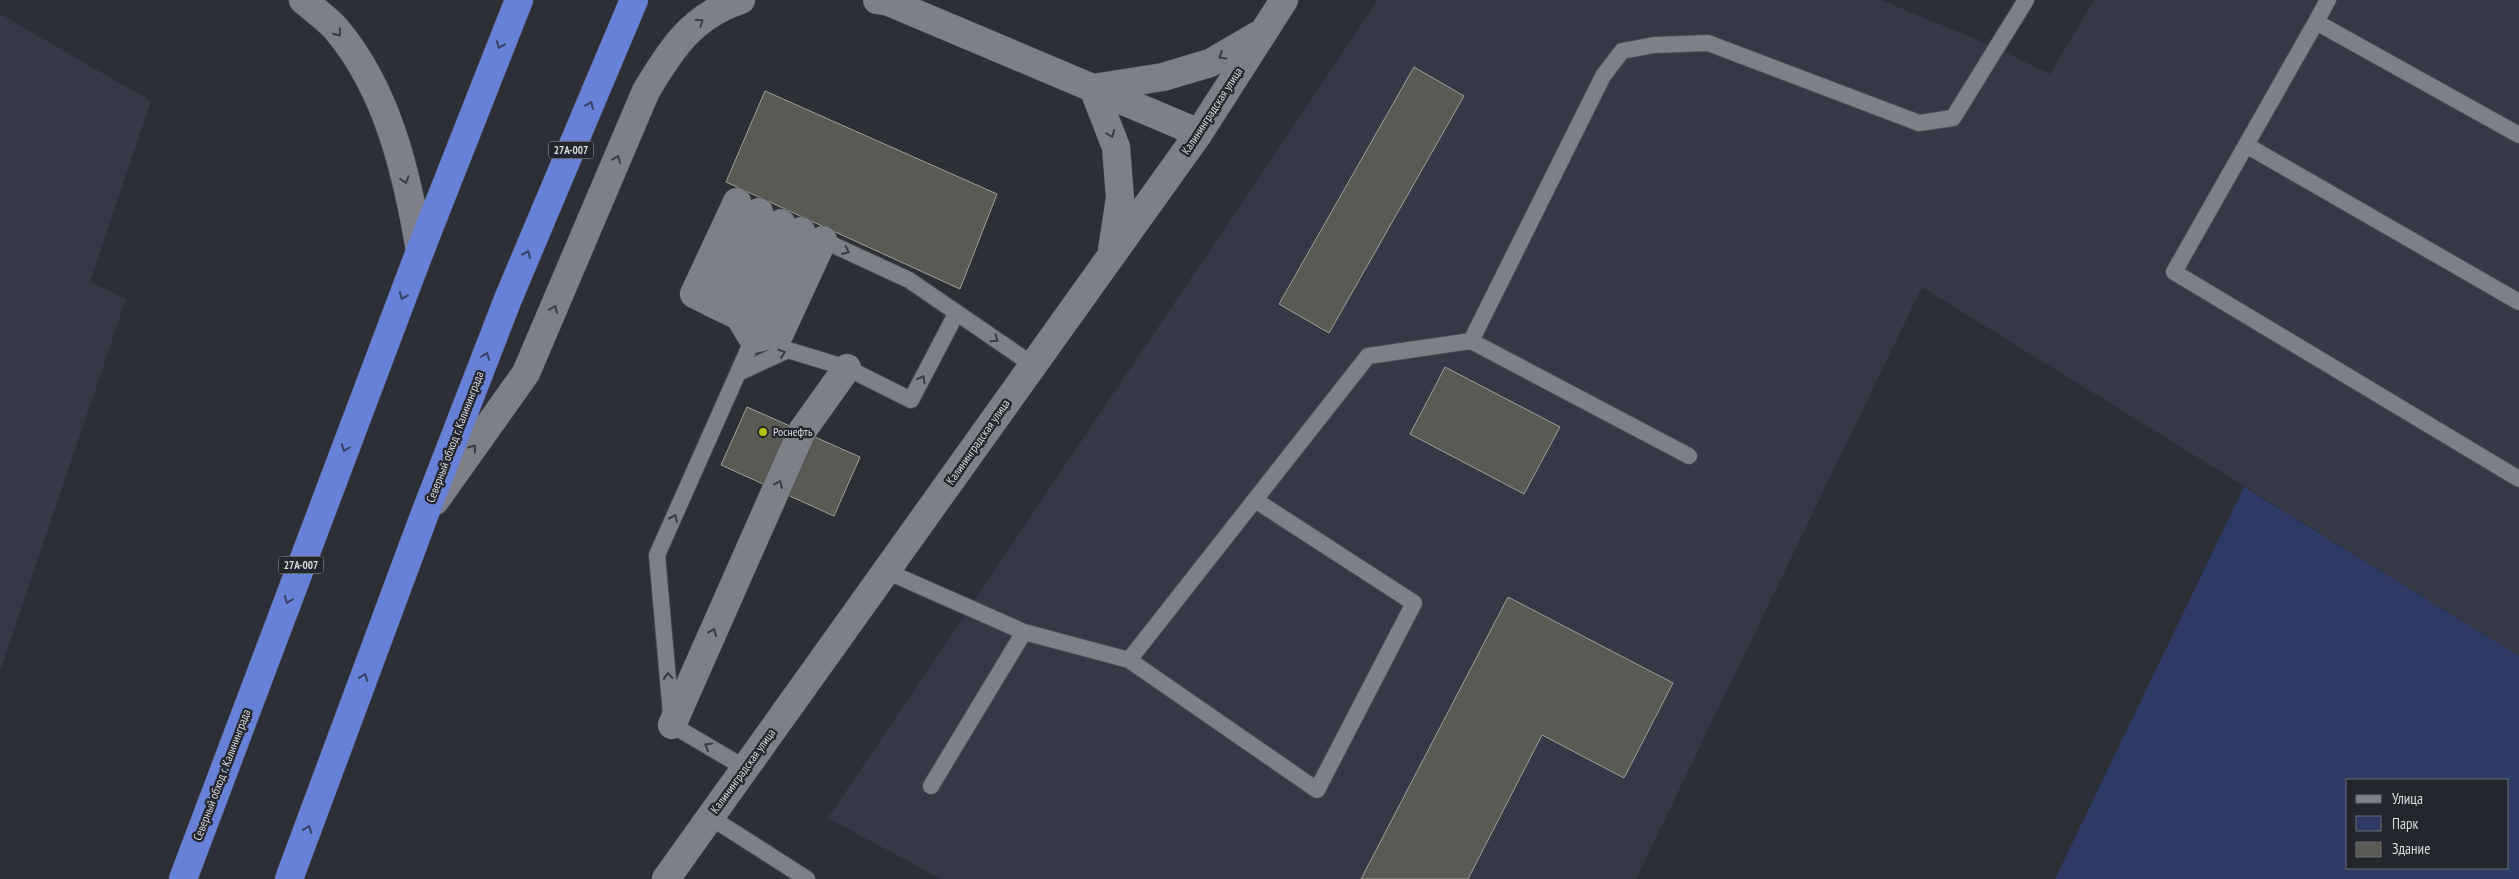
<svg xmlns="http://www.w3.org/2000/svg" width="2519" height="879" font-family="'PT Sans Narrow',sans-serif">
  <rect width="100%" height="100%" fill="#2d2f36"/>
  <path fill="#353945" d="M1378 0H1881L1999 49 2050 74 2094 0H2519V656L1922 287 1636 879H941L828 818Z
    M0 14 151 101 90 282 126 299 0 671Z"/>
  <path fill="#2e3a65" fill-rule="evenodd" d="M2244 487 2519 656V879H2055ZM2348 780H2508V868H2348Z"/>
  <path fill="#595a53" stroke="#9fa199" d="M1414 67 1464 96 1329 333 1279 304Z
    M765 91 997 194 960 289 726 182Z
    M1445 367 1560 427 1524 494 1410 434Z
    M747 407 860 457 834 516 721 465Z
    M1508 597 1673 683 1624 778 1542 735 1468 879H1361Z"/>
  <g fill="none" stroke-linecap="round" stroke-linejoin="round">
    <defs>
      <path id="lane" d="M2328 0 2316 22 2519 135
        M2316 22 2174 272 2519 479
        M2246 145 2519 302
        M816 237 909 280 1033 365
        M1471 341 1689 456
        M738 373 788 350 847 368 911 400 956 314
        M886 571 1024 632 1129 660 1368 356 1471 341 1603 76 1622 51 1654 45 1708 43 1919 123 1953 118 2026 0
        M1129 660 1317 790 1414 603 1255 500
        M745 768 672 725 657 555 753 339
        M931 786 1024 632
        M710 817 807 879"/>
      <path id="street" d="M716 305 694 294 737 202
        M739 316 716 305 759 212
        M753 339 780 333 823 240
        M753 339 739 316 781 223
        M753 339 801 231
        M672 725 802 431 847 368"/>
      <path id="secondary" d="M303 0C314 10 328 19 337 30 388 91 407 174 420 251
        M877 0 889 2 1199 133
        M1112 250 1120 198 1116 147 1093 88 1163 77 1210 63 1258 35
        M435 501 526 373 646 91C671 49 692 16 741 0
        M666 879 1199 133 1284 0"/>
      <path id="highway" d="M183 879 420 251 519 0
        M289 879 424 516 508 299 634 0"/>
    </defs>
    <use href="#lane" stroke="#484a4f" stroke-width="18"/>
    <use href="#street" stroke="#484a4f" stroke-width="29"/>
    <use href="#secondary" stroke="#484a4f" stroke-width="29"/>
    <use href="#highway" stroke="#484a4f" stroke-width="29"/>
    <use href="#lane" stroke="#7e8088" stroke-width="16"/>
    <use href="#street" stroke="#7e8088" stroke-width="28"/>
    <use href="#secondary" stroke="#7e8088" stroke-width="28"/>
    <use href="#highway" stroke="#6780d8" stroke-width="28"/>
  </g>
  <defs><path id="oneway-chevron" d="M-2-3.5L2.5 0L-2 3.5" fill="none" stroke-width="1.6" stroke-linecap="round" stroke-linejoin="round" transform="scale(1.25)"/></defs>
  <g stroke="#3a3c43">
    <use href="#oneway-chevron" transform="translate(700 22) rotate(-34)"/>
    <use href="#oneway-chevron" transform="translate(338 33) rotate(51)"/>
    <use href="#oneway-chevron" transform="translate(1222 56) rotate(149)"/>
    <use href="#oneway-chevron" transform="translate(1111 134) rotate(69)"/>
    <use href="#oneway-chevron" transform="translate(617 159) rotate(-67)"/>
    <use href="#oneway-chevron" transform="translate(405 180) rotate(74)"/>
    <use href="#oneway-chevron" transform="translate(846 251) rotate(25)"/>
    <use href="#oneway-chevron" transform="translate(554 309) rotate(-67)"/>
    <use href="#oneway-chevron" transform="translate(995 339) rotate(34)"/>
    <use href="#oneway-chevron" transform="translate(782 353) rotate(-19)"/>
    <use href="#oneway-chevron" transform="translate(922 379) rotate(-62)"/>
    <use href="#oneway-chevron" transform="translate(473 448) rotate(-54)"/>
    <use href="#oneway-chevron" transform="translate(779 484) rotate(-66)"/>
    <use href="#oneway-chevron" transform="translate(674 518) rotate(-66)"/>
    <use href="#oneway-chevron" transform="translate(713 632) rotate(-66)"/>
    <use href="#oneway-chevron" transform="translate(668 676) rotate(-95)"/>
    <use href="#oneway-chevron" transform="translate(708 746) rotate(-150)"/>
  </g>
  <g stroke="#374160">
    <use href="#oneway-chevron" transform="translate(500 45) rotate(113)"/>
    <use href="#oneway-chevron" transform="translate(590 105) rotate(-67)"/>
    <use href="#oneway-chevron" transform="translate(527 254) rotate(-67)"/>
    <use href="#oneway-chevron" transform="translate(403 296) rotate(111)"/>
    <use href="#oneway-chevron" transform="translate(486 356) rotate(-69)"/>
    <use href="#oneway-chevron" transform="translate(345 448) rotate(111)"/>
    <use href="#oneway-chevron" transform="translate(288 600) rotate(111)"/>
    <use href="#oneway-chevron" transform="translate(364 677) rotate(-70)"/>
    <use href="#oneway-chevron" transform="translate(308 829) rotate(-70)"/>
  </g>
  <circle fill="#afc506" stroke="#23262c" stroke-width="2" cx="763" cy="432" r="5"/>
  <g text-anchor="middle" stroke-width="4.5" stroke-linejoin="round" paint-order="stroke">
    <g fill="#23262c" stroke="#a2a4a9" stroke-width="1">
      <rect x="548.5" y="141.5" width="45" height="17" rx="4"/>
      <rect x="278.5" y="556.5" width="45" height="17" rx="4"/>
    </g>
    <g font-size="11" font-weight="bold" fill="#d8dade">
      <text x="571" y="154">27А-007</text>
      <text x="301" y="569">27А-007</text>
    </g>
    <g font-size="12" fill="#d8dade" stroke="#23262c">
      <text transform="translate(1212 111) rotate(-57)" y="4">Калининградская улица</text>
      <text transform="translate(455 437) rotate(-69)" y="4">Северный обход г. Калининграда</text>
      <text transform="translate(978 442) rotate(-55)" y="4">Калининградская улица</text>
      <text transform="translate(743 771) rotate(-54)" y="4">Калининградская улица</text>
      <text transform="translate(222 775) rotate(-69)" y="4">Северный обход г. Калининграда</text>
    </g>
    <g font-size="12" fill="#d8dade" stroke="#23262c" text-anchor="start">
      <text x="773" y="436">Роснефть</text>
    </g>
  </g>
  <rect x="2346" y="779" width="162" height="90" fill="#23262c" stroke="#6b6e73"/>
  <rect x="2356" y="795" width="25" height="8" fill="#7e8088" stroke="#6b6e73"/>
  <text x="2392" y="804" font-size="15" fill="#d8dade">Улица</text>
  <rect x="2356" y="816" width="25" height="15" fill="#2e3a65" stroke="#6b6e73"/>
  <text x="2392" y="829" font-size="15" fill="#d8dade">Парк</text>
  <rect x="2356" y="842" width="25" height="15" fill="#595a53" stroke="#6b6e73"/>
  <text x="2392" y="854" font-size="15" fill="#d8dade">Здание</text>
</svg>
